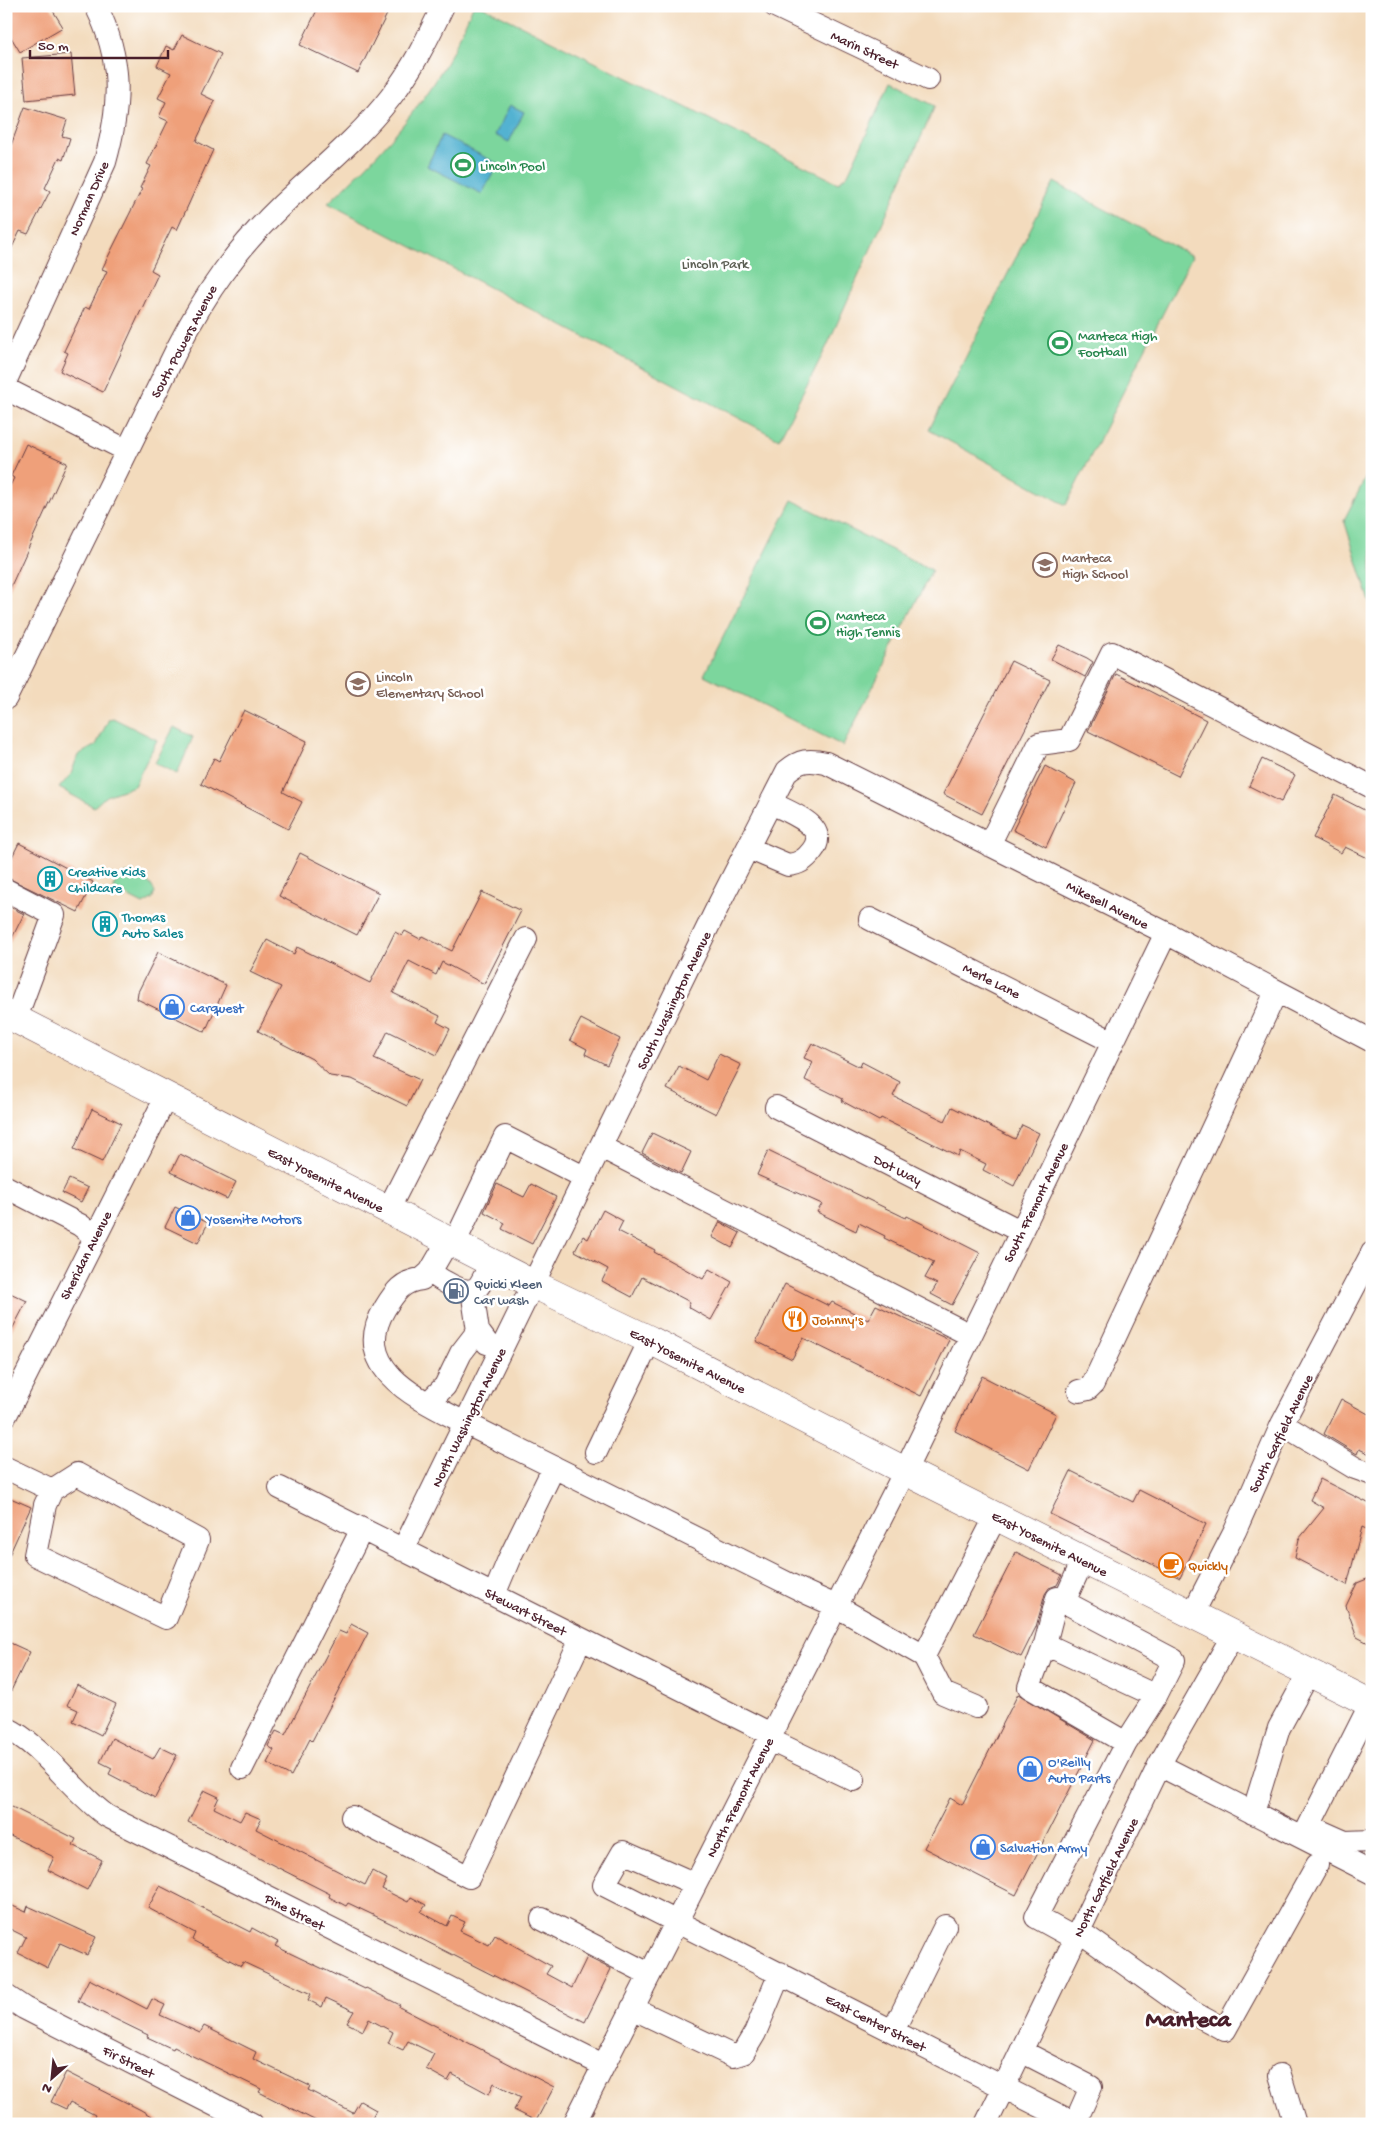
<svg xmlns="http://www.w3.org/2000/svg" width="1378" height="2130" font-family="'Gochi Hand',sans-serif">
  <rect width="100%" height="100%" fill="#fff"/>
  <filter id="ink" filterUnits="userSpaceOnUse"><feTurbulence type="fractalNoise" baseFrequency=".02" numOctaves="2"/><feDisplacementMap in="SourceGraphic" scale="10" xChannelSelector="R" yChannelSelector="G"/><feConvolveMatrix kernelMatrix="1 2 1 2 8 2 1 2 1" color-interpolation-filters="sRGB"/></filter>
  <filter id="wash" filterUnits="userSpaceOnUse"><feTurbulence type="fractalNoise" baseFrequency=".0096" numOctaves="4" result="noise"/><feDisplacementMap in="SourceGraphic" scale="20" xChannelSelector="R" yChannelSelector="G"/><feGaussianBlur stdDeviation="1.12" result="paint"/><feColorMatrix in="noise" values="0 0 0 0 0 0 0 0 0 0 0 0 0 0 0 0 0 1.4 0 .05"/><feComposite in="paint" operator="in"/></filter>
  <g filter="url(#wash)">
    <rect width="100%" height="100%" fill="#f3dbbd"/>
    <path fill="#7cd69d" stroke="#637a64" d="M473 6H482L838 183 848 174 890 83 935 106 827 346 779 439 328 203C373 162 413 118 445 65 456 47 464 26 473 6Z
      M1054 182 1192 256 1066 505 929 430Z
      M1372 465V608L1344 520Z
      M792 500 932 570 843 746 704 675Z
      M113 718 157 740 134 786 106 796 94 807 59 788 71 774 78 755 96 745 109 719Z
      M174 727 193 737 177 774 155 763Z
      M127 873C140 874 151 881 155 893L152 899 143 904 115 890 113 887C116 880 120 875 127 873Z"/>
    <path fill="#52b2d1" stroke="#4e687e" d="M510 105 524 112 509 142 495 135Z
      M442 135 498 164 482 194 427 166Z"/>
    <g id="blocks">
      <path fill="#efa07a" d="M17 6H50L63 27 20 52 6 29V13Z
        M319 6H391L358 73 300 45Z
        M182 35 221 54 201 94 215 101 196 141 213 150 177 230 172 227 151 270 158 274 103 392 60 371 68 353 64 351 85 307 89 309 107 271 102 269 142 189 140 188 151 166 147 164 168 121 159 117 166 102 158 98 171 73 157 66 166 46 174 50Z
        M71 54 75 95 26 100 22 58Z
        M25 107 67 120 62 136 70 138 63 160 59 158 45 188 50 191 28 234 20 231 6 260V159Z
        M26 444 67 463 6 597V494L14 478 11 476Z
        M1059 645 1087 658 1093 662 1085 677 1051 659Z
        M1011 661 1050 680 982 814 943 794Z
        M1116 674 1206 720 1178 776 1088 731Z
        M244 710 307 741 283 792 302 802 288 829 201 784 214 758 219 761Z
        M1262 759 1295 775 1281 802 1249 786Z
        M1045 766 1076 783 1046 847 1013 830Z
        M1335 795 1372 814V860L1345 847 1341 853 1313 838Z
        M19 843 93 882 78 912 6 877V869Z
        M300 853 379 893 357 935 279 896Z
        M482 892 521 911 484 984 442 962 436 975 409 961 393 993 440 1016 437 1022 450 1029 437 1055 388 1031 374 1059 420 1080 407 1106 352 1079 330 1076 312 1059 258 1031 281 987 250 972 267 940 294 954 297 947 370 983 395 932 402 936 405 931 420 939 422 936 452 951Z
        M6 905 24 914 6 950Z
        M158 952 226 985 205 1032 137 999 138 992Z
        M581 1019 620 1039 607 1065 585 1054 587 1049 570 1040Z
        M812 1043 860 1067 862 1062 900 1082 893 1096 945 1121 952 1107 1015 1139 1022 1125 1039 1133 1014 1186 983 1170 986 1164 960 1151 958 1156 881 1118 879 1121 842 1101 843 1099 805 1080 813 1062 804 1058Z
        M719 1054 741 1065 716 1114 667 1089 679 1066 706 1080Z
        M92 1109 121 1123 102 1162 74 1149Z
        M652 1133 691 1152 681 1173 642 1153Z
        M768 1151 906 1218 907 1216 980 1253 952 1305 931 1294 937 1284 925 1278 934 1262 884 1238 885 1236 859 1223 856 1231 817 1212 822 1204 757 1175Z
        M180 1154 236 1182 227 1199 171 1172Z
        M69 1179 88 1188 81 1202 62 1193Z
        M497 1184 524 1197 531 1184 556 1197 532 1244 502 1229 505 1223 484 1212Z
        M175 1207 208 1223 198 1243 165 1227Z
        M603 1210 623 1221 618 1231 655 1250 654 1252 703 1279 709 1269 732 1282 711 1320 688 1307 690 1302 642 1277 632 1297 602 1281 608 1269 575 1251 583 1236 588 1239Z
        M720 1222 740 1233 732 1248 712 1237Z
        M785 1284 829 1306 832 1302 868 1320 876 1305 949 1340 921 1396 803 1338 792 1359 756 1341Z
        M6 1291 27 1301 6 1341Z
        M982 1376 1056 1414 1029 1469 955 1431Z
        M1341 1399 1372 1416V1455L1359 1449 1357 1454 1324 1434Z
        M1071 1471 1133 1502 1139 1490 1206 1524 1180 1578 1050 1514Z
        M1320 1479 1372 1505V1532L1362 1527 1347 1585 1295 1558 1299 1539 1324 1508 1310 1500Z
        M6 1496 31 1507 6 1562Z
        M1016 1552 1062 1575 1057 1585 1049 1588 1045 1594 1036 1627 1021 1657 974 1634Z
        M1372 1577V1645L1357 1637 1346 1606 1357 1583Z
        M351 1624 368 1633 312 1741 310 1739 291 1776 267 1763 274 1750 268 1746 276 1731 285 1735 339 1631 346 1634Z
        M6 1641 30 1652 6 1701Z
        M77 1685 116 1704 101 1735 73 1721 78 1710 67 1705Z
        M1018 1694 1095 1740 1016 1895 924 1848 950 1798 962 1805Z
        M112 1738 153 1759 160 1747 177 1755 155 1798 109 1774 112 1768 100 1762Z
        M204 1790 219 1797 214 1808 240 1821 245 1812 261 1819 256 1829 365 1885 372 1871 387 1879 382 1889 408 1902 411 1897 426 1905 421 1912 447 1926 452 1916 465 1922 460 1931 489 1945 495 1935 551 1966 546 1974 572 1988 587 1957 611 1969 585 2022 390 1923 348 1903 346 1906 329 1897 330 1894 188 1822Z
        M6 1804 76 1839 73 1845 102 1860 87 1890 48 1870 54 1857 6 1834Z
        M160 1886 250 1932 252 1928 278 1942 275 1946 365 1989 366 1988 400 2005 399 2007 554 2087 536 2121 514 2110 521 2097 494 2083 489 2094 452 2074 448 2081 426 2069 434 2054 408 2041 403 2050 388 2043 393 2032 369 2019 363 2031 347 2023 354 2011 326 1998 322 2007 308 2000 311 1994 243 1962 241 1966 192 1940 195 1933 148 1908Z
        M6 1903 26 1912 28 1906 96 1937 87 1955 60 1943 48 1968 18 1953 26 1937 6 1927Z
        M89 1979 147 2009 152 1999 165 2005 160 2015 200 2033 204 2026 256 2052 253 2059 310 2086 308 2090 353 2113 360 2101 376 2110 370 2121 375 2124H322L259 2092 261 2089 174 2047 173 2049 147 2037 148 2035 78 2001Z
        M66 2072 141 2110 164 2124H91L95 2115 70 2102 66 2109 51 2102Z"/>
    </g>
  </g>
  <g filter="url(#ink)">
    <use href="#blocks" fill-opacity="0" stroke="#633b41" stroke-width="1"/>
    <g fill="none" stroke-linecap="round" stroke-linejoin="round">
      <defs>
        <path id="minor" d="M775 6 928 79
          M6 380 105 162C121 105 123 60 96 6
          M6 389 126 450
          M6 698 178 347C206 292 237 248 282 205 319 170 359 138 390 98 412 70 428 38 443 6
          M989 845 1039 744 1069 740 1112 653 1372 787
          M748 848 788 865C799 864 805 860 812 851 832 826 788 812 771 803
          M6 890 54 915 16 1018
          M870 919 1113 1042
          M776 1107 1020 1231
          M601 1147 970 1335
          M6 1187 80 1225 94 1236
          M388 1210 526 939
          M448 1241 430 1272 422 1279C402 1281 395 1292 385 1308 348 1369 421 1400 465 1423L809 1594 836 1606 924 1656 996 1516
          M454 1244 505 1137 586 1178
          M430 1272C438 1278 467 1298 477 1288 483 1282 487 1270 491 1262
          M472 1290 478 1331 487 1343
          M1079 1391 1088 1389 1093 1384 1276 992
          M428 1403 445 1386 461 1353 478 1331
          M6 1415 166 1097
          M1282 1424 1355 1468 1372 1474
          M596 1452 650 1340
          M6 1468 52 1490
          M77 1474 198 1540 166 1618 35 1555 45 1505 52 1490Z
          M280 1488 771 1734
          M403 1550 720 902 787 771C800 760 809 759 826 763L1166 933 1372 1041
          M494 1595 509 1559 554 1467
          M1064 1602 1083 1560
          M1192 1615 1235 1531 1282 1424 1372 1253
          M1045 1644 1057 1598 1174 1660 1156 1696 1126 1743
          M924 1656 943 1693 976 1707
          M6 1728C42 1744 73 1792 107 1816L603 2065
          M768 1739 854 1780
          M1159 1765 1372 1873
          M242 1768 362 1529
          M1253 1813 1279 1728 1309 1673
          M352 1817 469 1877 581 1639
          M1318 1830 1345 1842 1372 1841
          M1303 1838 1371 1703
          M695 1884 623 1852 604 1885 1076 2124
          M542 1919 649 1974
          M1079 1931 1192 2012 1225 2030 1317 1865
          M1076 1939 1036 1917 1126 1743 1029 1687 1045 1644 1156 1696
          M6 1996 24 2008 252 2124
          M632 2008 733 2056 743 2053 755 2033 780 1973
          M893 2031 945 1926
          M1021 2051 1091 2087 1075 2123
          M1280 2075 1295 2124
          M574 2124 905 1471 1166 933
          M986 2124 1159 1765 1233 1635"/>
        <path id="major" d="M6 1014 533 1284 650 1340 905 1471 1372 1704"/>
      </defs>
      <use href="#minor" stroke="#633b41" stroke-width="24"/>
      <use href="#major" stroke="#633b41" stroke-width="29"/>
      <use href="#minor" stroke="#fff" stroke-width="22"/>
      <use href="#major" stroke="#fff" stroke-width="28"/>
    </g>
  </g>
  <defs>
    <symbol id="stadium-ring" viewBox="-11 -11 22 22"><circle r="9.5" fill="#fff" stroke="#2e9e5b" stroke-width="1.5"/><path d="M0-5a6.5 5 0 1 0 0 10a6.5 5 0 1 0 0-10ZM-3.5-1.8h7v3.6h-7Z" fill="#2e9e5b"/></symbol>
    <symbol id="school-ring" viewBox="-11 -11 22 22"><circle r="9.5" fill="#fff" stroke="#8d6e63" stroke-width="1.5"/><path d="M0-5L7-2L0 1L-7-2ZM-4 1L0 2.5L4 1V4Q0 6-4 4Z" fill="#8d6e63"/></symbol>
    <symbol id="building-ring" viewBox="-11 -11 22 22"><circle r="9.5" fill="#fff" stroke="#0f9aa8" stroke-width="1.5"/><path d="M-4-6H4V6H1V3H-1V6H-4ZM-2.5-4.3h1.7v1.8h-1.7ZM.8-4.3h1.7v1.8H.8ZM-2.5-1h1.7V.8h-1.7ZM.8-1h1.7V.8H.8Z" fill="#0f9aa8"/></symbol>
    <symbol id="shop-ring" viewBox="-11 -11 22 22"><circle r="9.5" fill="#fff" stroke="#3f7fe0" stroke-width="1.5"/><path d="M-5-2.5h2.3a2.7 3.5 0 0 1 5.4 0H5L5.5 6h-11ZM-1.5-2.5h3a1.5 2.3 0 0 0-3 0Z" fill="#3f7fe0"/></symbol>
    <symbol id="fuel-ring" viewBox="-11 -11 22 22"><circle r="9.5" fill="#fff" stroke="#5c6f8a" stroke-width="1.5"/><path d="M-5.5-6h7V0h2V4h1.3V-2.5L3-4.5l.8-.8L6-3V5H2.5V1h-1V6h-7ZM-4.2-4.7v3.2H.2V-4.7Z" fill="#5c6f8a"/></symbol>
    <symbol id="restaurant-ring" viewBox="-11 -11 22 22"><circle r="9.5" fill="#fff" stroke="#e8710a" stroke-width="1.5"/><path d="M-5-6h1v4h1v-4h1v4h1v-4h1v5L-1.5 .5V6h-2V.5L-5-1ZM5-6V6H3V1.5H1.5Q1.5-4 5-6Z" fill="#e8710a"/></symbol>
    <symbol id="cafe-ring" viewBox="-11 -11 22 22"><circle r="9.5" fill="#fff" stroke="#e8710a" stroke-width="1.5"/><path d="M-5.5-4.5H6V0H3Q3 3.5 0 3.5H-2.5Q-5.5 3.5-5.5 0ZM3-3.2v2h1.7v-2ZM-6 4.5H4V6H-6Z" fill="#e8710a"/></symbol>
  </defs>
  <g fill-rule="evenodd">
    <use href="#stadium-ring" x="449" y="151" width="28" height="28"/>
    <use href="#stadium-ring" x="1046" y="329" width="28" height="28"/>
    <use href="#school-ring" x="1031" y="551" width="28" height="28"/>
    <use href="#stadium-ring" x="804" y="609" width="28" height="28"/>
    <use href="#school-ring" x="344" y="670" width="28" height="28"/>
    <use href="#building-ring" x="36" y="865" width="28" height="28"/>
    <use href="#building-ring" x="91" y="910" width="28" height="28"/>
    <use href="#shop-ring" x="158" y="993" width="28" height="28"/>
    <use href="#shop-ring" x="174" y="1204" width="28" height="28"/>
    <use href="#fuel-ring" x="442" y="1277" width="28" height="28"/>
    <use href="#restaurant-ring" x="781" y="1305" width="28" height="28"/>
    <use href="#cafe-ring" x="1157" y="1551" width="28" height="28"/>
    <use href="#shop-ring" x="1016" y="1755" width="28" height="28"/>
    <use href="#shop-ring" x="969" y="1833" width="28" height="28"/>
  </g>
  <g text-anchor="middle" stroke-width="5" stroke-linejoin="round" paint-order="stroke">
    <g font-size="14" fill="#4a1f2b" stroke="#fff">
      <text transform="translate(865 49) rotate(25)" y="5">Marin Street</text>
      <text transform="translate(88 198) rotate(-66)" y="5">Norman Drive</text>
      <text transform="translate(183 341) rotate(-62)" y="5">South Powers Avenue</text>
      <text transform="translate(1108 904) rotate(27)" y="5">Mikesell Avenue</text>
      <text transform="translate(992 980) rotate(27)" y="5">Merle Lane</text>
      <text transform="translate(673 1000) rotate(-64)" y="5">South Washington Avenue</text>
      <text transform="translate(898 1169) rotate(27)" y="5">Dot Way</text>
      <text transform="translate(326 1179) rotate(27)" y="5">East Yosemite Avenue</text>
      <text transform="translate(1035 1202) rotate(-64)" y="5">South Fremont Avenue</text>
      <text transform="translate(85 1255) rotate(-63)" y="5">Sheridan Avenue</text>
      <text transform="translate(688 1360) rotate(27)" y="5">East Yosemite Avenue</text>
      <text transform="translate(468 1417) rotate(-64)" y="5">North Washington Avenue</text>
      <text transform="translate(1280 1433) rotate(-64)" y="5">South Garfield Avenue</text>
      <text transform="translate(1050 1543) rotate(27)" y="5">East Yosemite Avenue</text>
      <text transform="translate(526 1611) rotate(27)" y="5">Stewart Street</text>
      <text transform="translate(739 1797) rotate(-63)" y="5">North Fremont Avenue</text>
      <text transform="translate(1105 1877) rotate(-64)" y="5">North Garfield Avenue</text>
      <text transform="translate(295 1911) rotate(27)" y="5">Pine Street</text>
      <text transform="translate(876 2022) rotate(27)" y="5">East Center Street</text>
      <text transform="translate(129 2061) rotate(27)" y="5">Fir Street</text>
    </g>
    <g font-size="14" fill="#27864d" stroke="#fff" text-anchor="start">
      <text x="480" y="170">Lincoln Pool</text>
      <text x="1078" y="340">Manteca High<tspan x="1078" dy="16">Football</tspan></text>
      <text x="836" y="620">Manteca<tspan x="836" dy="16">High Tennis</tspan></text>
    </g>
    <g font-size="14" fill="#5c5f53" stroke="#fff">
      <text x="715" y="268">Lincoln Park</text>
    </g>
    <g font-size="14" fill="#785e54" stroke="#fff" text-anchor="start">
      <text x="1062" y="562">Manteca<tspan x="1062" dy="16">High School</tspan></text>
      <text x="376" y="681">Lincoln<tspan x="376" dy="16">Elementary School</tspan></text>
    </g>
    <g font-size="14" fill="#0d838f" stroke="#fff" text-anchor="start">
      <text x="68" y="876">Creative Kids<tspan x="68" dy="16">Childcare</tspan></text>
      <text x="122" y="921">Thomas<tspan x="122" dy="16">Auto Sales</tspan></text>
    </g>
    <g font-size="14" fill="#366cbe" stroke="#fff" text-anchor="start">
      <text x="190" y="1012">Carquest</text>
      <text x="206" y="1223">Yosemite Motors</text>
      <text x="1048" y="1766">O'Reilly<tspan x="1048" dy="16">Auto Parts</tspan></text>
      <text x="1000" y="1852">Salvation Army</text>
    </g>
    <g font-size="14" fill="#4e5e75" stroke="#fff" text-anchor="start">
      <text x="474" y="1288">Quicki Kleen<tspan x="474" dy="16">Car wash</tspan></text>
    </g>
    <g font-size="14" fill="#c56008" stroke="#fff" text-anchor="start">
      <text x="812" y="1324">Johnny's</text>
      <text x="1188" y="1570">Quickly</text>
    </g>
    <g font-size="24" font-weight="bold" fill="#4a1f2b" stroke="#fff">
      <text x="1188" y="2026">Manteca</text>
    </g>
  </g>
  <rect width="1378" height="2130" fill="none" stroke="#fff" stroke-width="25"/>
  <g transform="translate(52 2078) rotate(207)" stroke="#ffffff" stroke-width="4" paint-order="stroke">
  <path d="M0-4L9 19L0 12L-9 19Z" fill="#4a1f2b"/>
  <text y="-8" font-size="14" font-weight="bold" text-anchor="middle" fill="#4a1f2b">N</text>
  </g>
  <path d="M30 50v8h138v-8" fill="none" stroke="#4a1f2b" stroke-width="2.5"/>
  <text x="38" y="50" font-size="15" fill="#4a1f2b" stroke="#ffffff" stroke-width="4" paint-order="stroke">50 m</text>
</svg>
